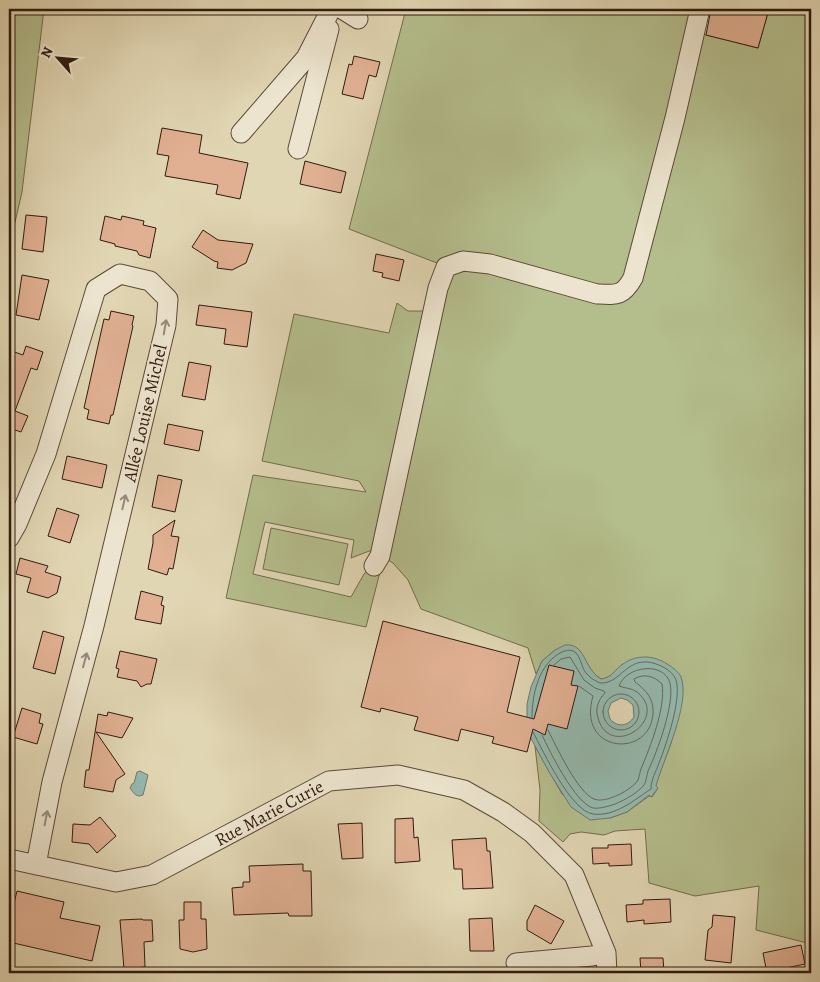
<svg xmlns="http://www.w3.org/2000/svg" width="820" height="982" font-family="Alegreya,serif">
  <rect width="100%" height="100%" fill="#e1d6b3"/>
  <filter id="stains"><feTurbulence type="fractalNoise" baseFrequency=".004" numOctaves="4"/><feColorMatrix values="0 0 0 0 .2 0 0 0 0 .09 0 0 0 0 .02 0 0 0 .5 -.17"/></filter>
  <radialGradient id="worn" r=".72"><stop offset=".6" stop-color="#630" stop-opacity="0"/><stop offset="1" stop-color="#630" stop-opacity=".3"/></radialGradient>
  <path fill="#b4bd8c" stroke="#726c4d" d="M9 9H44L22 192 9 248Z
    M406 9H691L702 34 758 48 769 9H811V944L756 930 759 886 695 896 649 883 645 829 615 831 604 835 581 832 570 834 563 842 539 821 540 790 535 746 562 794 610 818 627 812 649 796 652 797 658 788 655 786 672 740 623 664C616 670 611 678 601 679L592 672 585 660 555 650 542 661 536 674 528 648 421 609 408 580 393 563 372 550 351 558 354 540 265 522 253 574 351 597 364 574 374 566 380 572 366 627 226 598 253 475 366 492 359 481 262 461 294 314 389 333 397 303 408 311H425L442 265 349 229Z
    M271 528 348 544 339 585 263 569Z"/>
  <path fill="#94b9ae" stroke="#6c796e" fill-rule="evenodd" d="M565 645C586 643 583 668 601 679 612 678 615 669 623 664 630 659 637 657 645 657 653 657 661 660 667 664 671 666 679 672 681 677 691 703 663 760 656 786L658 788 651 797 649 795 627 812 610 818 590 820 571 807 549 772 527 731V704L531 687 542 661 555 650ZM621 698 627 700 633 705 634 717C628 726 618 728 610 719L608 711 611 703Z
    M140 771 148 775 143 795C136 798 134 793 130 788L132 784 134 783 137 772Z"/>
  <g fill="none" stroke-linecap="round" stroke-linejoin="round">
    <path stroke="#626a5e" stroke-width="1" d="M603 712a18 18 0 1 1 36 0a18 18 0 1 1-36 0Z
      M532 717C532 694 539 663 562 652 567 650 572 649 576 653 580 657 581 663 583 668 586 675 593 680 600 683 620 684 625 660 648 662 657 663 673 670 676 680 682 699 666 745 659 763 656 772 651 779 651 789 634 800 615 817 593 814 571 811 543 751 533 732
      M548 730C556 746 578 793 594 799 605 804 632 790 638 780 639 777 640 772 641 769 650 747 666 708 662 684 654 676 644 673 634 679L635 682C646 690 654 699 653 713 651 759 576 754 593 696L579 686
      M542 735C550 752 575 803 593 808 600 809 609 806 615 804 623 801 639 792 644 785 646 782 647 775 648 771 657 752 675 704 670 683 664 661 626 666 619 686 624 688 631 688 637 692 671 719 610 761 598 718 595 709 598 700 605 693L604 691 595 688 584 680 570 657 561 659 554 665"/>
  </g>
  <path fill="#e1b093" stroke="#301a0e" d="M711 9H769L758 48 706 35Z
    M354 56 380 62 376 77 369 75 363 99 342 94 349 64 352 65Z
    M162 128 202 135 199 153 248 163 240 199 216 194 218 185 165 176 169 156 157 154Z
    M305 161 346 172 341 193 300 184Z
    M26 215 47 217 43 252 22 249Z
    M105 216 121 220 122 216 144 221 143 225 156 228 150 258 139 255 137 251 115 246V244L100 240Z
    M203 230 218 240 253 244 246 263 232 270 217 268 218 262 214 261 192 247Z
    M376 254 404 260 399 281 382 277 383 273 373 271Z
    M22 275 49 280 39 320 16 315Z
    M199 305 252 312 247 347 224 344 226 329 196 325Z
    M111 311 134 316 132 325 133 326 113 415H111L109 424 87 419 89 410 84 408 104 319 109 320Z
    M26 346 43 352 37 370 31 368 15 411 28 416 21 432 9 428V350L23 355Z
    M189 362 211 366 205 400 182 396Z
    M168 424 203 431 199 451 164 444Z
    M67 456 107 465 102 488 62 479Z
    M158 475 182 480 175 512 152 507Z
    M57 508 79 515 70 543 48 536Z
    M175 520 171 536 179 537 173 569 169 568 167 575 148 569 153 543V535Z
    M20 558 48 566 45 572 61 577 57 593 48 598 27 592 31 578 16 574Z
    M141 591 163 597 161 605 164 606 161 624 135 619Z
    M383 621 520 657 507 712 534 719 549 665 574 671 571 685 578 686 567 729 548 724 545 735 533 729 527 752 492 743 494 737 461 729 458 741 414 730 418 717 381 708 380 712 361 707Z
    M43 631 64 637 55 674 33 668Z
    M120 651 157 659 151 684H147L141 687 137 681 117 677 119 669 116 668Z
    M22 708 41 714 39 723 43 724 37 744 13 737Z
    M108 712 133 718 122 738 96 732 125 774 116 780 113 792 84 787 86 770H89L98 714 107 716Z
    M100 817 116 836 97 853 89 844 72 842 73 824 90 825Z
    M413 818 414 838 418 837 420 861 395 863V819Z
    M362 823 363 858 342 859 338 824Z
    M486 838 487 851H490L493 888 463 889 462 869H454L452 840Z
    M631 844 632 865 609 866V863L593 864 592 848H608V845Z
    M303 864V871H311L312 916H289L288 913 234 915 232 888 243 887V882H250L249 866Z
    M17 891 64 902 60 918 100 926 92 961 9 942V906L13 907Z
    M670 899 671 922 644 924V920L627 922 626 905 643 904V900Z
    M184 902H201V919H206L207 949 193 952 180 949 179 920H184Z
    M535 905 564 921 551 944 527 930V921Z
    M713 915 735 917 731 963 705 960 708 930 712 927Z
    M492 918 494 951H470L469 919Z
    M142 919 143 920H152L153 941 144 942 145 967 124 969 120 920Z
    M801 945 805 964 786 968 787 973H767L763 953Z
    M640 958H663L664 973H641Z"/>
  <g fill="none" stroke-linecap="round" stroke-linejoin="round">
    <defs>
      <path id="minor" d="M342 9 358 19
        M241 133 306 58 331 9
        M298 149 329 29
        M9 538 17 524 46 454 96 289 120 274 150 281 168 299 166 325 94 626 52 782 36 865
        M374 566 380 556 438 288 446 267 463 261 490 264 597 294C617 295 623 296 633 278L675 118 700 9
        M9 859 116 882 152 875 329 781 398 775 464 790 503 812 532 833 574 875 606 953 607 973
        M516 963 592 956 606 953"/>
    </defs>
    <use href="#minor" stroke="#5c4937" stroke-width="21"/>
    <use href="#minor" stroke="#ece4ce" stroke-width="19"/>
  </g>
  <defs><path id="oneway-shaft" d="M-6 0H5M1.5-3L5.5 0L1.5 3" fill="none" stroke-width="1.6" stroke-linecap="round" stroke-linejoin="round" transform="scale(1.25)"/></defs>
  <g stroke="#978978">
    <use href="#oneway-shaft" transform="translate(165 327) rotate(-80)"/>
    <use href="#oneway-shaft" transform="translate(124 502) rotate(-77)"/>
    <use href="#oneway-shaft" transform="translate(85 660) rotate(-75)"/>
    <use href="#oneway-shaft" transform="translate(46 818) rotate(-79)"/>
  </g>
  <g text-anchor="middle" stroke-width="4" stroke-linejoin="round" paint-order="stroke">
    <g font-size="18" fill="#301a0e" stroke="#ece4ce">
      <text transform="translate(145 413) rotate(-77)" y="6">Allée Louise Michel</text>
      <text transform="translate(269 813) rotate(-28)" y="6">Rue Marie Curie</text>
    </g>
  </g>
  <rect width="820" height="982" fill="none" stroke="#e1d6b3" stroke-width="30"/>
  <rect x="10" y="10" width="800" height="962" fill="none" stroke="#301a0e" stroke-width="2.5"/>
  <rect x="15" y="15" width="790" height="952" fill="none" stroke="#301a0e"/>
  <g transform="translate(58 58) rotate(297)" stroke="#ece4ce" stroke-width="4" paint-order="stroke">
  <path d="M0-4L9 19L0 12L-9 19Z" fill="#301a0e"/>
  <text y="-8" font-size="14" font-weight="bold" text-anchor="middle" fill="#301a0e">N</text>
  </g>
  <rect width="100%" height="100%" filter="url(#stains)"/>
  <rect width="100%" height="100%" fill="url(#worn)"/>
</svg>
